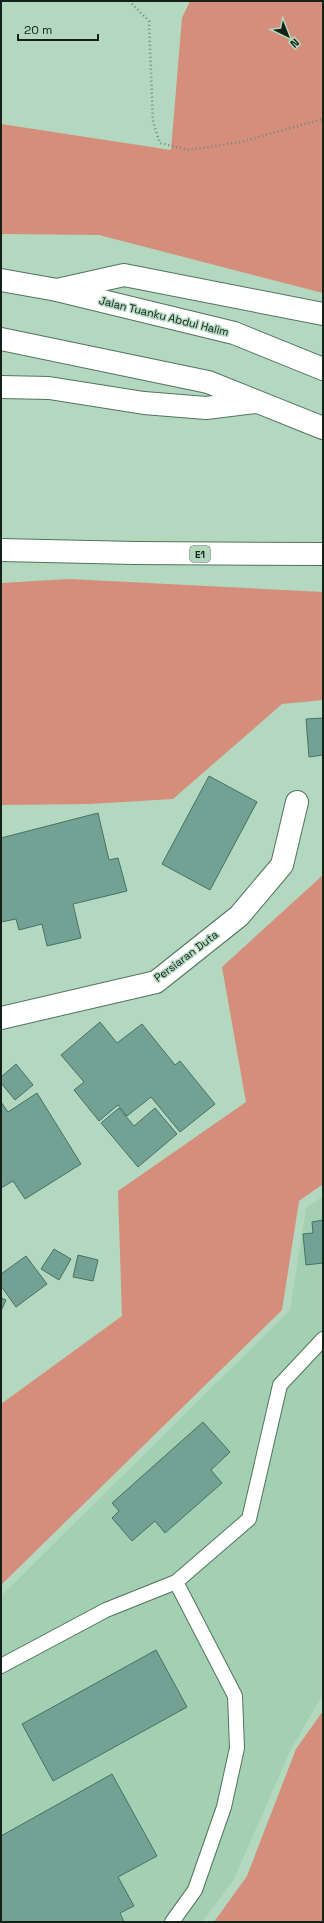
<svg xmlns="http://www.w3.org/2000/svg" width="324" height="1923" font-family="'Space Grotesk',sans-serif">
  <rect width="100%" height="100%" fill="#b3d8bf"/>
  <path fill="#a3d0b2" d="M323 1196V1694L291 1749 233 1881 202 1922H1V1596L290 1310 306 1208Z"/>
  <path fill="#d48e7b" d="M190 1H323V293L99 235 1 234V124L171 150 182 18Z
    M69 579 323 592V700L282 704 173 799 90 804 1 805V583Z
    M323 875V1184L299 1201 282 1310 1 1585V1404L122 1316 118 1191 246 1102 222 967Z
    M323 1711V1922H214L247 1876 296 1749Z"/>
  <path fill="#73a194" stroke="#457266" d="M323 718V755L309 757 306 719Z
    M209 776 257 802 210 890 162 864Z
    M98 813 109 860 118 858 127 891 73 904 81 938 47 946 42 924 19 930 16 919 1 922V838Z
    M100 1022 117 1043 142 1024 175 1065 180 1061 215 1104 180 1132 151 1097 127 1116 118 1105 99 1121 74 1090 84 1082 61 1055Z
    M16 1064 33 1085 15 1100 1 1083V1077Z
    M37 1093 81 1164 25 1199 13 1181 1 1188V1102L8 1112Z
    M119 1108 134 1126 155 1108 177 1134 138 1167 101 1123Z
    M323 1220V1263L306 1265 303 1234 313 1233 312 1222Z
    M54 1249 71 1259 59 1280 41 1269Z
    M78 1255 98 1260 93 1281 73 1277Z
    M26 1256 47 1284 16 1307 1 1286V1274Z
    M1 1298 6 1300 1 1311Z
    M203 1422 230 1452 211 1470 222 1483 165 1533 155 1521 132 1541 112 1518 119 1511 112 1503Z
    M156 1650 187 1707 53 1781 22 1724Z
    M112 1774 157 1856 118 1877 134 1906 120 1913 124 1922H1V1836Z"/>
  <g fill="none" stroke-linecap="round" stroke-linejoin="round">
    <defs>
      <path id="lane" d="M176 1582 249 1519 280 1385 323 1339
        M1 1666 106 1610 176 1582 235 1696 237 1748 224 1807 195 1890 172 1922"/>
      <path id="street" d="M1 1018 156 982 239 916 282 865 297 802"/>
      <path id="primary" d="M1 280 57 290 234 333 323 369
        M1 339 208 382 323 428
        M1 387 49 388 144 403 206 408 256 402
        M1 550 135 553"/>
      <path id="highway" d="M57 290 124 275 323 314
        M135 553 323 554"/>
    </defs>
    <use href="#lane" stroke="#51745d" stroke-width="16"/>
    <use href="#street" stroke="#51745d" stroke-width="24"/>
    <use href="#primary" stroke="#51745d" stroke-width="24"/>
    <use href="#highway" stroke="#51745d" stroke-width="24"/>
    <path stroke="#708b79" stroke-width="2.5" stroke-dasharray="1 3" stroke-linecap="butt" d="M129 1 149 21 153 122 160 143 189 150 241 142 323 119"/>
    <use href="#lane" stroke="#fff" stroke-width="14"/>
    <use href="#street" stroke="#fff" stroke-width="22"/>
    <use href="#primary" stroke="#fff" stroke-width="22"/>
    <use href="#highway" stroke="#fff" stroke-width="22"/>
  </g>
  <g text-anchor="middle" stroke-width="3" stroke-linejoin="round" paint-order="stroke">
    <rect fill="#b3d8bf" stroke="#43584a" stroke-width="1" x="190" y="546" width="20" height="16" rx="3"/>
    <g font-size="10" font-weight="bold" fill="#132118">
      <text x="200" y="558">E1</text>
    </g>
    <g font-size="11" fill="#132118" stroke="#b3d8bf">
      <text transform="translate(164 316) rotate(14)" y="4">Jalan Tuanku Abdul Halim</text>
      <text transform="translate(186 956) rotate(-37)" y="4">Persiaran Duta</text>
    </g>
  </g>
  <rect width="324" height="1923" fill="none" stroke="#132118" stroke-width="4"/>
  <g transform="translate(288 36) rotate(137)" stroke="#b3d8bf" stroke-width="3" paint-order="stroke">
  <path d="M0-3L7 15L0 10L-7 15Z" fill="#132118"/>
  <text y="-6" font-size="11" font-weight="bold" text-anchor="middle" fill="#132118">N</text>
  </g>
  <path d="M18 34v6h80v-6" fill="none" stroke="#132118" stroke-width="2"/>
  <text x="24" y="34" font-size="12" fill="#132118" stroke="#b3d8bf" stroke-width="3" paint-order="stroke">20 m</text>
</svg>
